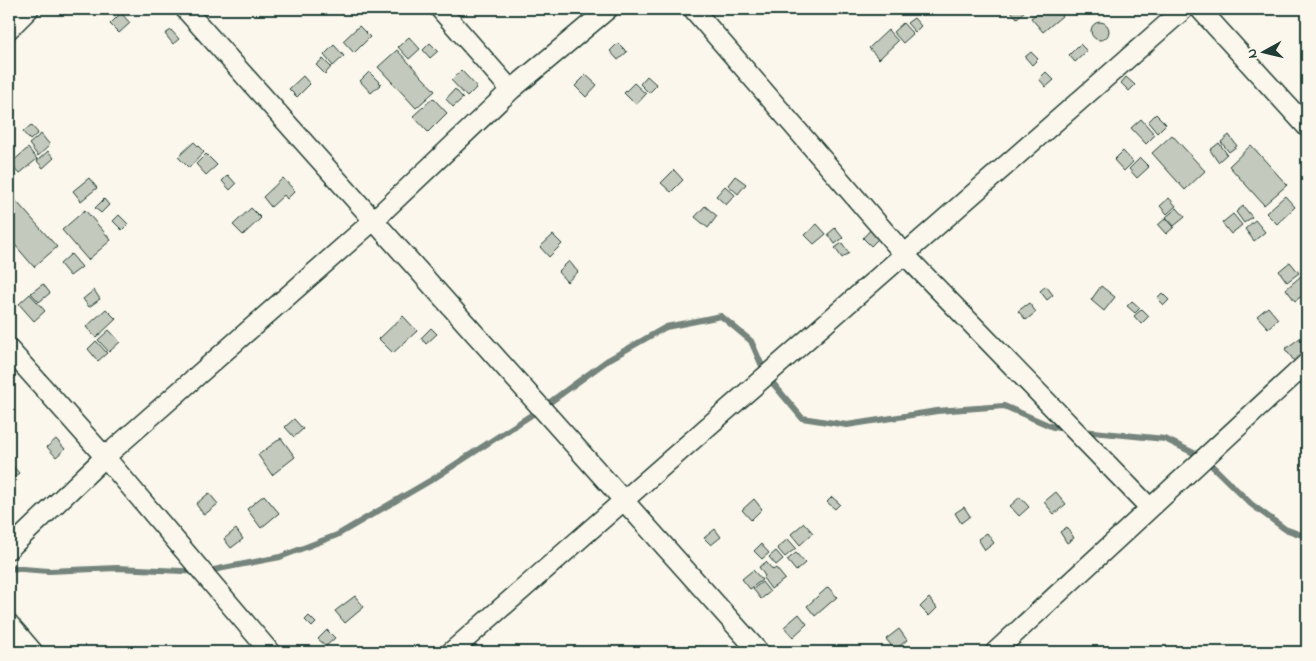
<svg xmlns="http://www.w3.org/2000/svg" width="1316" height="661" font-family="'Indie Flower',sans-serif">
  <rect width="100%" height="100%" fill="#fbf7ec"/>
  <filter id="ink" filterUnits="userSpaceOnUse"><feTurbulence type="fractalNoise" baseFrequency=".02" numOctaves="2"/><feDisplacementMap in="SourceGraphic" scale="10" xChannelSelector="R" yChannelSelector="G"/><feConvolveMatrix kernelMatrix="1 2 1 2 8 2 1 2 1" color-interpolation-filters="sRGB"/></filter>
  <g filter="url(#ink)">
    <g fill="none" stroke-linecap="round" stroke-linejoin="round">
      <path stroke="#74847b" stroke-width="6" d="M1083 431 1165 439 1204 458 1251 504 1285 529 1307 537
        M9 568 49 571 117 568 203 572 280 557 337 535 433 479 542 408 608 360 666 327 721 316 751 341 766 375 802 418 847 425 937 411 1004 406 1053 427 1068 429"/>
    </g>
    <path fill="#c4c9be" stroke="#1f3d34" d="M1009 9H1027L1017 18Z
      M1042 9H1056L1062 16 1043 32 1031 18Z
      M121 13 130 23 119 33 110 24Z
      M914 18 921 26 915 32 907 23Z
      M1091 31a9 9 0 1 1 18 0a9 9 0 1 1-18 0Z
      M903 23 913 34 903 43 893 32Z
      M359 26 370 37 354 53 343 41Z
      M171 30 179 39 173 44 165 34Z
      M888 30 898 41 879 59 869 48Z
      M409 37 420 49 409 59 398 47Z
      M430 43 438 51 430 58 423 50Z
      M618 43 627 52 618 60 610 51Z
      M1080 44 1087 51 1075 62 1069 55Z
      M334 45 344 56 333 66 324 55Z
      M397 50 435 91 416 108 378 67Z
      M1031 52 1038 59 1032 65 1025 57Z
      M323 59 331 67 325 74 316 65Z
      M461 70 477 87 467 97 451 80Z
      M369 72 381 84 371 93 360 81Z
      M1046 72 1054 80 1046 87 1039 79Z
      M586 75 597 85 586 97 575 86Z
      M303 76 310 84 297 97 289 89Z
      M647 76 657 85 649 93 640 84Z
      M1126 77 1135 85 1129 91 1121 83Z
      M634 83 646 94 636 105 624 93Z
      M455 89 463 98 453 107 446 99Z
      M9 98 14 103 9 108Z
      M433 98 447 113 428 132 413 116Z
      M1156 114 1166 124 1157 133 1148 122Z
      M1141 119 1155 135 1146 144 1131 128Z
      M31 125 38 133 30 140 23 132Z
      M41 134 50 145 38 156 29 144Z
      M1172 135 1205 171 1185 190 1152 153Z
      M1229 135 1237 146 1229 152 1221 142Z
      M194 142 204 152 189 168 178 157Z
      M1219 143 1227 154 1218 162 1210 150Z
      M1251 145 1287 185 1264 205 1229 166Z
      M28 148 37 159 19 174 10 164Z
      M48 151 54 158 43 168 37 161Z
      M1123 151 1133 162 1124 171 1114 160Z
      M206 154 217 165 206 175 196 164Z
      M1140 158 1149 167 1137 178 1129 169Z
      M674 170 683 180 671 192 661 183Z
      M228 175 236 184 230 190 222 181Z
      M735 176 746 184 738 194 728 185Z
      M89 178 97 188 81 201 73 191Z
      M283 178 295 191 287 199 284 195 271 207 263 197Z
      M725 186 735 195 726 205 716 196Z
      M9 193 57 247 34 267 9 238Z
      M1285 196 1295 207 1277 224 1266 213Z
      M1169 198 1176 206 1167 214 1160 206Z
      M104 199 109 205 101 213 95 208Z
      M705 206 717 216 708 228 695 217Z
      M1243 206 1252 217 1244 223 1236 212Z
      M251 208 261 218 243 235 233 225Z
      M1177 208 1185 217 1174 226 1166 217Z
      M85 210 111 240 88 260 62 230Z
      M1233 214 1242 225 1231 234 1222 223Z
      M119 215 128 224 122 230 113 221Z
      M1166 218 1174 227 1166 234 1158 225Z
      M1255 220 1265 232 1254 241 1245 229Z
      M817 224 826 234 814 244 805 235Z
      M835 228 843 238 835 244 828 234Z
      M871 229 879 238 871 246 863 238Z
      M553 235 562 244 549 257 540 247Z
      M9 239 14 246 9 251Z
      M842 243 849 253 842 258 835 248Z
      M71 254 82 267 70 276 60 264Z
      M569 261 578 272 567 282 558 272Z
      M1290 262 1299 273 1287 282 1279 271Z
      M1301 276 1307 284V292L1295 301 1286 289Z
      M43 284 50 293 39 302 31 293Z
      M1046 286 1053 295 1047 300 1040 291Z
      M1101 286 1115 297 1104 311 1091 300Z
      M94 290 100 299 89 307 83 299Z
      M1162 293 1169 300 1164 305 1157 298Z
      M30 294 45 311 34 321 19 304Z
      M1132 301 1140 308 1135 313 1127 306Z
      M1029 303 1036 312 1026 320 1018 311Z
      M1268 307 1278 319 1268 328 1257 316Z
      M106 309 116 319 96 338 86 327Z
      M1142 309 1149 316 1141 324 1134 316Z
      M403 316 417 331 393 353 379 339Z
      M431 328 437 334 426 344 421 338Z
      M109 330 120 342 109 352 98 340Z
      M1300 338 1307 348V353L1295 362 1285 349Z
      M96 341 107 353 98 361 88 349Z
      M294 419 303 429 294 437 285 427Z
      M281 438 295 457 272 475 258 455Z
      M56 439 65 449 56 457 47 447Z
      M10 463 19 473 9 482V464Z
      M1056 492 1066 504 1054 514 1044 502Z
      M209 493 218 504 204 515 196 504Z
      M264 495 279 513 261 528 247 509Z
      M832 497 840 504 835 509 827 502Z
      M1020 497 1029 507 1019 516 1010 506Z
      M754 499 762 509 751 520 742 510Z
      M964 507 970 516 961 523 955 513Z
      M804 523 813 533 800 545 791 534Z
      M1067 527 1074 538 1067 543 1060 532Z
      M236 529 243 539 231 548 224 539Z
      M715 529 721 537 711 545 704 538Z
      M987 533 994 543 985 550 978 539Z
      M788 539 796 548 785 557 777 548Z
      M761 544 769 553 762 559 754 551Z
      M776 551 783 559 776 565 769 557Z
      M796 553 805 563 796 571 787 560Z
      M766 562 773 570 776 568 785 579 771 589 763 578 765 576 759 567Z
      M753 570 762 580 750 589 742 579Z
      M762 582 770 592 761 599 753 589Z
      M828 587 837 597 815 616 807 606Z
      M355 596 364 607 345 623 335 611Z
      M929 598 937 608 929 616 920 607Z
      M799 614 807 624 793 637 784 627Z
      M309 616 316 623 312 627 305 620Z
      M899 629 907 640 895 650 886 639Z
      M327 630 335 638 326 646 318 639Z"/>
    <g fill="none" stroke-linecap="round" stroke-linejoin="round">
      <defs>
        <path id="street" d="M185 9 759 652
          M440 9 511 90
          M693 9 904 254 1150 508
          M1200 9 1307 127
          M9 29 29 9
          M9 349 105 457 270 652
          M9 549 105 457 374 220 511 90 608 9
          M9 624 33 652
          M451 652 1184 9
          M995 652 1307 363"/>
      </defs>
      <use href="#street" stroke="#1f3d34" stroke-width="22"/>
      <use href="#street" stroke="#fbf7ec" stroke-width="19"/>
    </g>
  </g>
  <rect width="1316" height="661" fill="none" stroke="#fbf7ec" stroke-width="30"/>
  <rect x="15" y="15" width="1286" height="631" fill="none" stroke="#1f3d34" stroke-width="2" filter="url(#ink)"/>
  <g transform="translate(1264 52) rotate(262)" stroke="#fbf7ec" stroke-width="4" paint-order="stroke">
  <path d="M0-4L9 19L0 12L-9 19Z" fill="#1f3d34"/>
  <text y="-8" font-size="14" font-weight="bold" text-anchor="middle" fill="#1f3d34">N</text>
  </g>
</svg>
